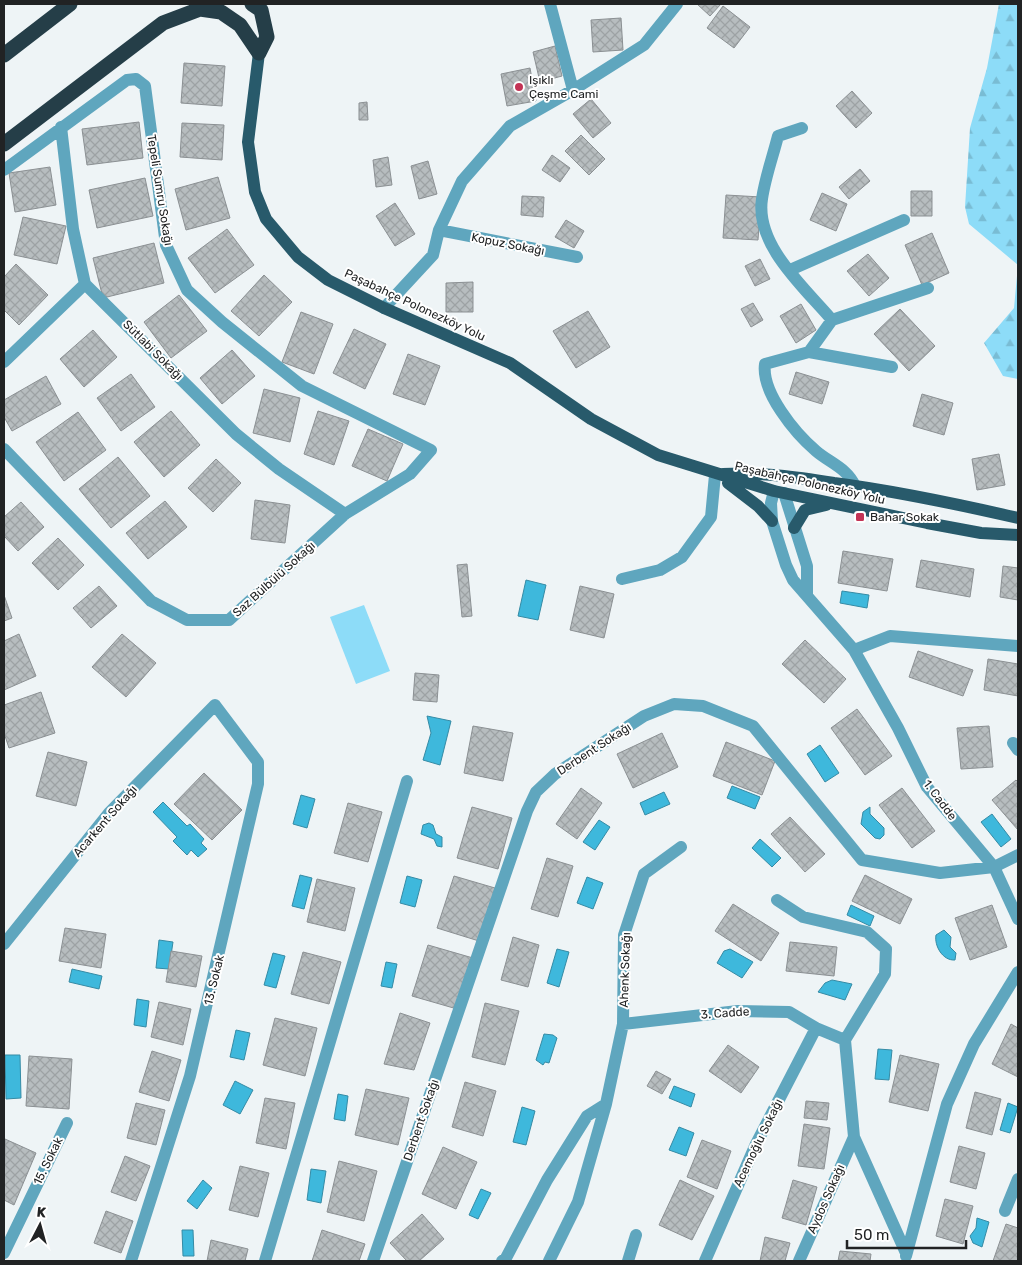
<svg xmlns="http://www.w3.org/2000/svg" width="1022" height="1265" font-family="Rubik,sans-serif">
  <defs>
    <pattern id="forest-firs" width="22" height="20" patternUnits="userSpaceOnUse" patternTransform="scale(1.25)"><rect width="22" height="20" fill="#8ddcf8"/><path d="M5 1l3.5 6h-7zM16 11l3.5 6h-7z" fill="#79bcd4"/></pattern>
    <pattern id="building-cross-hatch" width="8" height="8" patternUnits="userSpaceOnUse" patternTransform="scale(1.25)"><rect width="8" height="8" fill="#b7bdbf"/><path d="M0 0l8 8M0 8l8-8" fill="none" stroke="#9da2a4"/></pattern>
  </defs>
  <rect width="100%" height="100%" fill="#eef4f6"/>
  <path fill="url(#forest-firs)" d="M999 4H1018V379L1003 376 984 343 1014 308 1018 265 969 224 965 207 970 128 987 68Z"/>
  <path fill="#8ddcf8" d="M364 605 390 671 356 684 330 617Z"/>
  <path fill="#3eb8dc" stroke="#358ba5" d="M526 580 546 585 538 620 518 616Z
    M842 591 869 595 867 608 840 603Z
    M427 716 451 721 440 765 423 760 431 733Z
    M820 745 839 773 825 782 807 754Z
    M732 786 760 797 755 809 727 798Z
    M664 792 670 804 645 815 640 803Z
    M301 795 315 799 307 828 293 824Z
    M163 802 187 826 190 824 204 839 201 843 207 849 198 857 191 850 187 855 173 841 177 837 153 812Z
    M870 807V814L884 828V835L880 839 875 838 861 824 863 812Z
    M992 814 1011 839 1001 847 981 822Z
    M599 820 610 827 595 850 583 842Z
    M429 823 433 825 436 834 442 837V847L437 846 434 839 421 834 423 825Z
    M760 839 781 858 772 867 752 848Z
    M300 875 312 878 304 909 292 906Z
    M407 876 422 880 415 907 400 903Z
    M587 877 603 883 593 909 577 903Z
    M851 905 874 916 870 926 847 915Z
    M944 930 951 937 950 947 956 953 955 960C943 961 934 946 936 935Z
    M159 940 173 942 169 969 156 968Z
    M557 949 569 952 559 987 547 983Z
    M730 949 753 962 742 978 717 963 724 951Z
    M273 953 285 956 276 988 264 985Z
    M386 962 397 964 392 988 381 986Z
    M72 969 102 976 99 989 69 982Z
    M832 980 852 984 845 1000 818 992 825 983Z
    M137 999 149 1001 146 1027 134 1025Z
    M236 1030 250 1033 244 1060 230 1057Z
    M544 1034 553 1035 557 1038 549 1063 545 1062 543 1065 536 1060Z
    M878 1049 892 1050 889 1080 875 1079Z
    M5 1055H20L21 1098 6 1099Z
    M235 1081 253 1090 240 1114 223 1105Z
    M674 1086 695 1094 691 1107 669 1098Z
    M338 1094 348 1096 345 1121 334 1119Z
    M1008 1103 1018 1107 1010 1133 1000 1130Z
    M522 1107 535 1111 526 1145 513 1142Z
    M679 1127 694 1133 686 1156 669 1150Z
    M311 1169 326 1171 321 1203 307 1200Z
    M203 1180 212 1188 197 1209 187 1201Z
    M481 1189 491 1193 478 1219 469 1215Z
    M977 1218 989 1222 982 1247 973 1243 970 1236 976 1228Z
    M182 1230H193L194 1256H183Z"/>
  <path fill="url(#building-cross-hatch)" stroke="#8b9093" d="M697 4H721L710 16Z
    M723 6 750 27 734 48 707 28Z
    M621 18 623 50 593 52 591 20Z
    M555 46 562 76 540 82 533 52Z
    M184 63 225 66 222 106 181 103Z
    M530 68 536 101 507 106 501 74Z
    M852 91 872 113 856 128 836 106Z
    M591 99 611 123 593 138 573 114Z
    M367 102 368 120H359V103Z
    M139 122 143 158 87 165 82 129Z
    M182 123 224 125 222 160 180 157Z
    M581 135 605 159 589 175 565 151Z
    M552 155 570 168 560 182 542 170Z
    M388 157 392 185 376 187 373 160Z
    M428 161 437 194 419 199 411 166Z
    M50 167 56 205 15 212 9 173Z
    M860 169 870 181 849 199 839 187Z
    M218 177 230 218 186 230 175 189Z
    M145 178 153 216 97 228 89 190Z
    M911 191H932V216H911Z
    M822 193 847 204 836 231 810 220Z
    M726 195 761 197 758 240 723 238Z
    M522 196 544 197 543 217 521 215Z
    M395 203 415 234 395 246 376 216Z
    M23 217 66 226 57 264 14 255Z
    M566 220 584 231 574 248 555 237Z
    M227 229 254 265 215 293 188 258Z
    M932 233 949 273 922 285 905 245Z
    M154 243 164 283 103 298 93 258Z
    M868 254 889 278 869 296 847 271Z
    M760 259 770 279 755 286 745 266Z
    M16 264 48 295 19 325 4 310V277Z
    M264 275 292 302 259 336 231 311Z
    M473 282V312H446V283Z
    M179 295 207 331 171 358 144 322Z
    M753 303 763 320 751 327 741 309Z
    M801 304 816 330 796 343 780 316Z
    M900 309 935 346 909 371 874 334Z
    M588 311 610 347 576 368 553 331Z
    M301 312 333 324 314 374 282 362Z
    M354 329 386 344 365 389 333 373Z
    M93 330 117 357 84 387 60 359Z
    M232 350 255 376 222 404 200 378Z
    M408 354 440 366 425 405 393 394Z
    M796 372 829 382 822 404 789 394Z
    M131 374 155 407 121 431 97 398Z
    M46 376 61 404 12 431 4 417V400Z
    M264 389 300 398 290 442 253 433Z
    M922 394 953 403 944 435 913 426Z
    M171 411 200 445 164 477 134 442Z
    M318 411 349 421 334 465 304 454Z
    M78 412 106 450 64 481 36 442Z
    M368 429 403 444 387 481 352 466Z
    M999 454 1005 485 977 490 972 459Z
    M118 457 150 496 111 528 79 489Z
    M216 459 241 483 213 512 188 488Z
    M255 500 290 505 285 543 251 539Z
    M165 501 187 527 148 559 126 533Z
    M21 502 44 527 18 551 4 536V517Z
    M58 538 84 565 58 590 32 563Z
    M843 551 893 559 887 591 838 583Z
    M921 560 974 569 970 597 916 587Z
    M467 564 472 616 462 617 457 565Z
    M1003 566 1018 568V600L1000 597Z
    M99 586 117 606 91 628 73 608Z
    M580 586 614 594 604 638 570 630Z
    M4 595 12 618 4 621Z
    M19 634 36 676 4 690V641Z
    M122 634 156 663 126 697 92 667Z
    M805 640 846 679 824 703 782 664Z
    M918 651 973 670 963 696 909 677Z
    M988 659 1018 664V696L984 690Z
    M415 673 439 675 437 702 413 700Z
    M41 692 55 733 9 748 4 733V705Z
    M857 709 892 756 865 775 831 728Z
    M473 726 513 733 503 781 464 773Z
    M989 726 993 767 961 769 957 728Z
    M662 733 678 767 633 788 617 754Z
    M726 742 775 761 762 795 713 776Z
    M48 752 87 762 76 806 36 796Z
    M204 773 242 810 212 840 174 804Z
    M1016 780 1018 782V830L992 800Z
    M581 788 602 803 577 839 556 824Z
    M902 788 935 831 912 848 879 805Z
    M348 803 382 812 368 862 334 853Z
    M472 807 512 818 498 869 457 858Z
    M790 817 825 854 805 872 771 834Z
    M547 858 573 866 558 917 531 909Z
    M865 875 912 899 900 924 852 901Z
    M454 876 495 888 479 941 437 928Z
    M317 879 355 888 345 931 307 922Z
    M733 904 779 933 761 961 715 931Z
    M992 905 1007 947 970 960 955 918Z
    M65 928 106 934 101 968 59 961Z
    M513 937 539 945 528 987 501 980Z
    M790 942 837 947 834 976 786 971Z
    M428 945 473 958 457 1009 412 996Z
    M171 951 202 956 196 987 166 982Z
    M303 952 341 962 329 1004 291 994Z
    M159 1002 191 1009 183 1045 151 1037Z
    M485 1003 519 1011 505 1065 472 1057Z
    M400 1013 430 1023 414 1070 384 1064Z
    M275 1018 317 1028 305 1076 263 1065Z
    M1011 1024 1018 1028V1077L992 1064Z
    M728 1045 759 1067 741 1093 709 1071Z
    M152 1051 181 1060 169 1101 139 1092Z
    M900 1055 939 1064 928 1111 889 1102Z
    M29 1056 72 1059 69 1109 26 1106Z
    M656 1071 671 1079 662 1094 647 1086Z
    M465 1082 496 1091 483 1136 452 1127Z
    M366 1089 409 1098 398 1145 355 1135Z
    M975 1092 1001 1099 992 1135 966 1128Z
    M265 1098 295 1103 286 1149 256 1143Z
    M806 1101 829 1103 827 1120 804 1118Z
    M136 1103 165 1110 156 1145 127 1138Z
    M804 1124 830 1128 824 1169 798 1166Z
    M5 1139 36 1153 14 1205 4 1200Z
    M702 1140 731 1151 717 1189 687 1177Z
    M959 1146 985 1153 976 1189 950 1182Z
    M443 1147 477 1162 456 1209 422 1194Z
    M125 1156 150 1166 136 1201 111 1192Z
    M339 1161 377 1171 364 1221 327 1212Z
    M240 1166 269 1173 258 1217 229 1210Z
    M680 1180 714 1196 692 1240 659 1225Z
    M793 1180 817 1187 806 1225 782 1218Z
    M945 1199 973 1206 963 1244 936 1236Z
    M106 1211 133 1221 121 1253 94 1243Z
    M422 1214 444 1239 419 1261H407L390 1243Z
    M1006 1224 1018 1228V1261H993Z
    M322 1230 365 1244 359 1261H312Z
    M765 1237 790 1243 785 1261H760Z
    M211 1240 248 1249 245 1261H207Z
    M840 1251 871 1254 870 1261H838Z"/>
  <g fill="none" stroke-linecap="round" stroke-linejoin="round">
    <path stroke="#5fa6be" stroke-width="12" d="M550 4 573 90
      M61 127 73 229 85 284 236 434 279 469 345 514
      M802 128 778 136C773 156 765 178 762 199 755 245 804 287 832 320L809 352 765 364C761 392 795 433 816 451 830 463 847 468 855 486
      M4 170 127 80 136 79 145 86 166 245 187 290 222 322 302 386 431 450 410 474 345 514 229 620H187L151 601 4 449
      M439 230 577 257
      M790 270 904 220
      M384 308 433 255 439 230 462 181 510 126 573 90 644 45 677 4
      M832 320 928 288
      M809 352 892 367
      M4 362 85 284
      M774 491 771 503 772 521 786 565 793 580 854 650 898 728 927 787 994 867 1018 919
      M784 493 807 566V596
      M622 579 660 570 682 557 711 517 715 475
      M854 650 890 636 1018 646
      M1013 743 1018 750
      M777 900 803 917 867 932 886 949 885 974 845 1040
      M4 944 109 813 215 705 258 762V784L190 1076 131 1261
      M623 1024 624 935 644 874 681 847
      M1005 1211 1018 1179
      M4 1253 67 1123
      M906 1256 947 1104 974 1044 1018 972
      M265 1261 407 781
      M373 1261 527 811 536 792 555 774 644 716 674 704 703 706 753 726 862 860 940 873 994 867 1018 855
      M502 1261 506 1258 547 1180 587 1116 606 1104
      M549 1261 578 1202 606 1104 623 1024 738 1011 789 1012 816 1028 845 1040 854 1137 906 1253
      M628 1261 636 1235
      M705 1261 756 1144 816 1028
      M799 1261 854 1137"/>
    <path stroke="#285a6b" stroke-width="12" d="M259 53 248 142 255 192 266 219 298 257 328 280 384 308 510 363 591 419 658 455 774 491 927 523 981 533 1018 535
      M723 474C761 472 796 477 834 483 896 491 957 504 1018 518
      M728 483 758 506 772 521
      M794 528 805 510 826 505"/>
    <path stroke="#253e48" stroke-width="15" d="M252 4 261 10 267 37 259 53
      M4 55 70 4
      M4 144 163 23 200 9 221 12 240 25 259 53"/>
  </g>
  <g fill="#c33355" stroke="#fff" stroke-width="2">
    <circle cx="519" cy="87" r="5"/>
    <rect x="855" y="512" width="10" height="10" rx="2.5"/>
  </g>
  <g text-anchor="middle" stroke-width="4" stroke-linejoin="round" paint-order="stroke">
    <g font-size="12" fill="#212324" stroke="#fff" text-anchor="start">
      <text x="529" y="84">Işıklı<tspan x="529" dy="14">Çeşme Cami</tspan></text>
      <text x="870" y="521">Bahar Sokak</text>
    </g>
    <g font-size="12" fill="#212324" stroke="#fff">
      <text transform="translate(160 190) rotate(81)" y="4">Tepeli Sumru Sokağı</text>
      <text transform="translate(508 244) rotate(11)" y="4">Kopuz Sokağı</text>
      <text transform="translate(415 305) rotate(25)" y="4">Paşabahçe Polonezköy Yolu</text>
      <text transform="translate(153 350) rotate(45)" y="4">Sütlabi Sokağı</text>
      <text transform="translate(810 483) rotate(13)" y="4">Paşabahçe Polonezköy Yolu</text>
      <text transform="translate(274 579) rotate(-42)" y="4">Saz Bülbülü Sokağı</text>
      <text transform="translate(594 749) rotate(-33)" y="4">Derbent Sokağı</text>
      <text transform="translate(940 800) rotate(53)" y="4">1. Cadde</text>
      <text transform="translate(105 821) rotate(-49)" y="4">Acarkent Sokağı</text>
      <text transform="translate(625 970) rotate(-88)" y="4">Ahenk Sokağı</text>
      <text transform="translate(214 980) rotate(-76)" y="4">13. Sokak</text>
      <text transform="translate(725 1013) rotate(-4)" y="4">3. Cadde</text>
      <text transform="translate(421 1120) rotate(-71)" y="4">Derbent Sokağı</text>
      <text transform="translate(758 1143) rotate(-64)" y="4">Acemoğlu Sokağı</text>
      <text transform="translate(48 1161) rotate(-64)" y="4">15. Sokak</text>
      <text transform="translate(826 1199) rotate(-66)" y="4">Aydos Sokağı</text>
    </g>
  </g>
  <rect width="1022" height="1265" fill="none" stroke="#212324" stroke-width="10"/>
  <g transform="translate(40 1225) rotate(6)" stroke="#ffffff" stroke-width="4" paint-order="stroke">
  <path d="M0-4L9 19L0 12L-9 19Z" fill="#212324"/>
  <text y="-8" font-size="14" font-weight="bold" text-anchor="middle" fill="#212324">K</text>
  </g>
  <path d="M847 1240v8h119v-8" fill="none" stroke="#212324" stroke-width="2.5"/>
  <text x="854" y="1240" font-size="15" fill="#212324" stroke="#ffffff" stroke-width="4" paint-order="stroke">50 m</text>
</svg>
